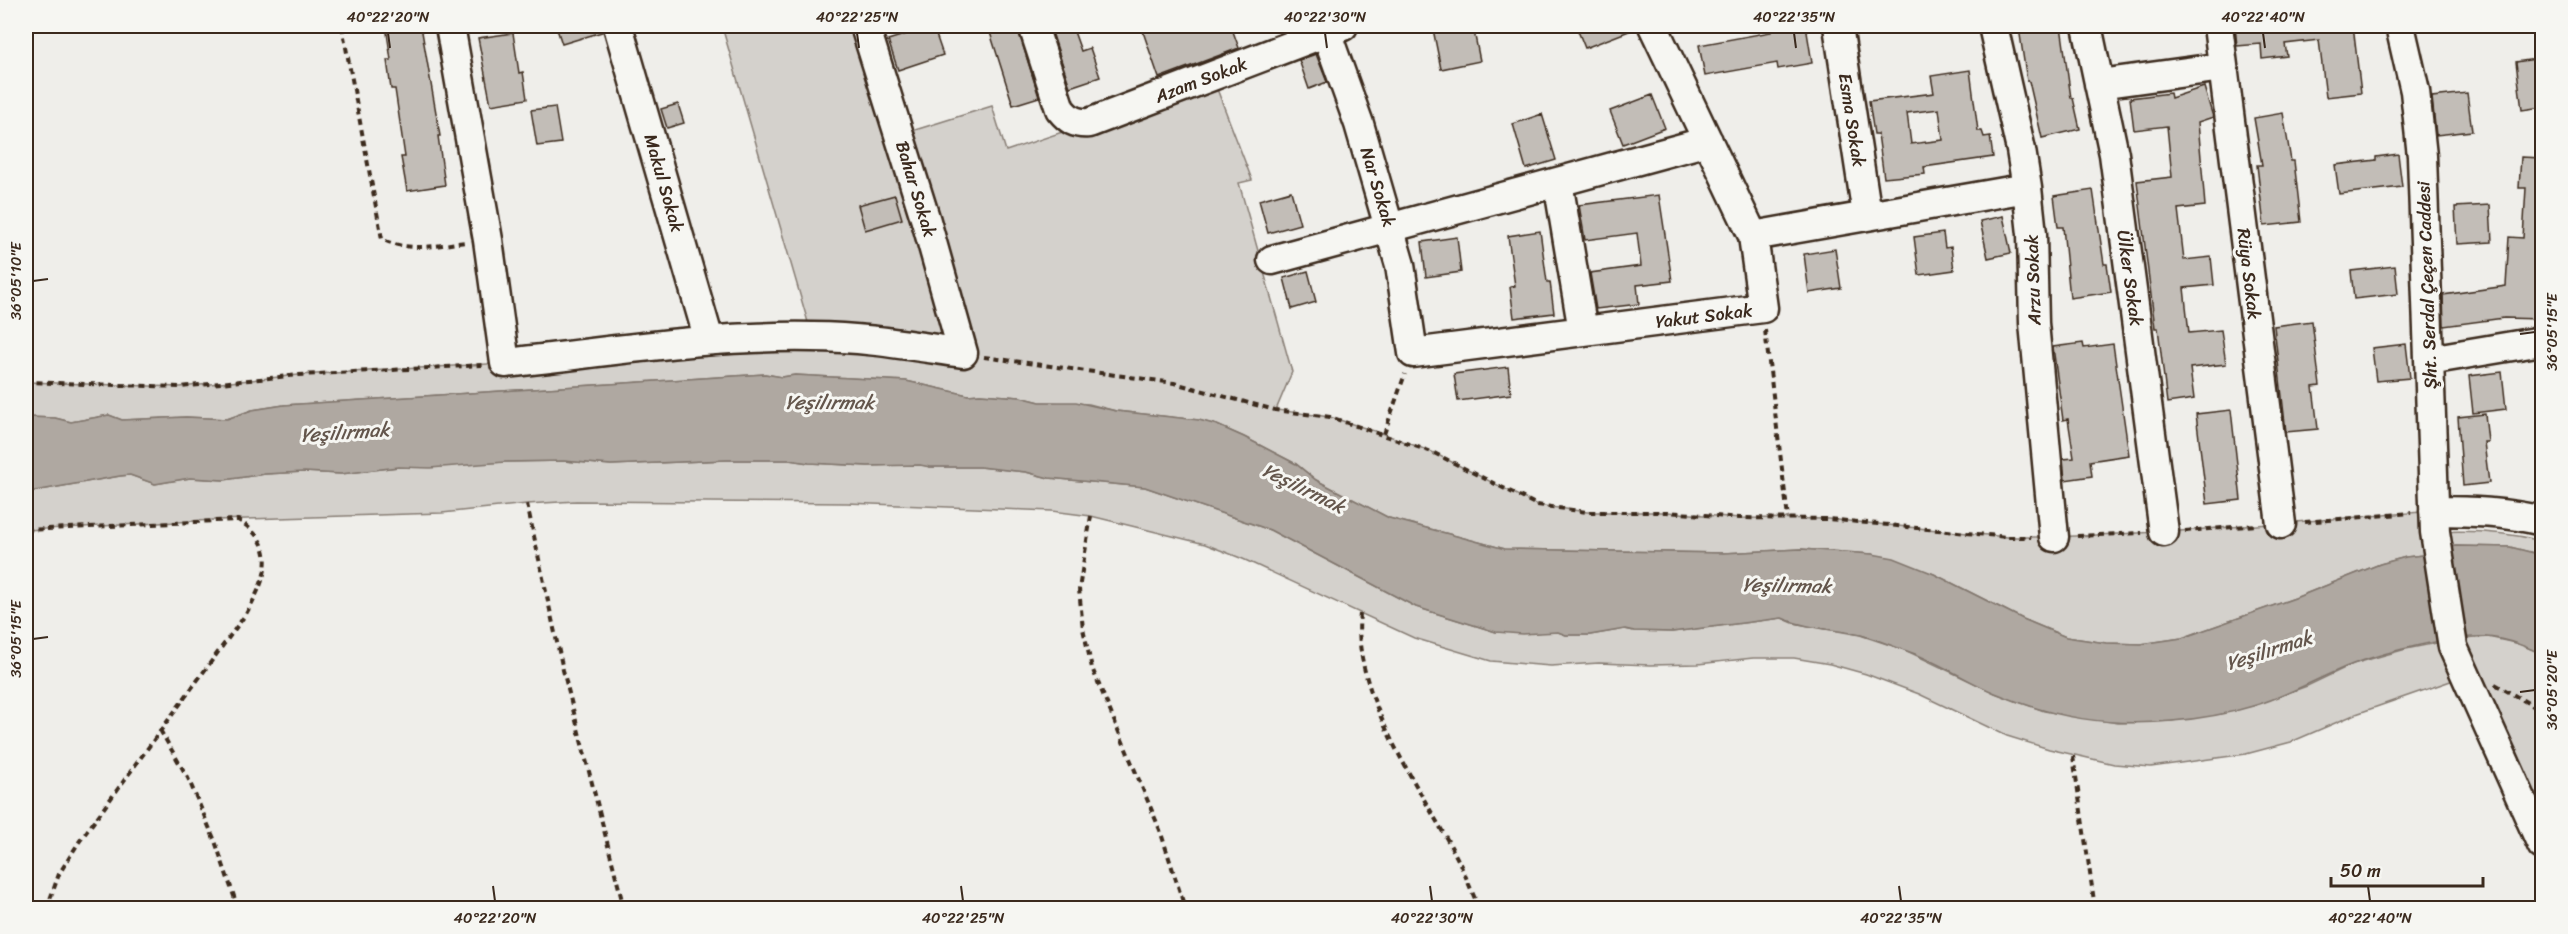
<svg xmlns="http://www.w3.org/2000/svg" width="2568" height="934" font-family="Sriracha,sans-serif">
  <rect width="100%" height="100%" fill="#efeeea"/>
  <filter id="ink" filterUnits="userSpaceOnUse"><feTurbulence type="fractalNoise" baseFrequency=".0167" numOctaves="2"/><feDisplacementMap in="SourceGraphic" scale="12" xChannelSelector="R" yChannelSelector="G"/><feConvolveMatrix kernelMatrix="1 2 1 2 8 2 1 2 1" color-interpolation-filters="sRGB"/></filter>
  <g filter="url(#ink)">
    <path fill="#d4d1cc" stroke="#887e75" stroke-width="1.5" d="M741 26H865L899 135 992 106 1006 151 1089 123 1212 76 1252 180 1239 183 1292 372 1276 410 1330 417 1384 434 1432 452 1537 505 1587 512H1667L1740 518 1828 519 2007 537H2054L2180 531 2434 511 2435 532C2472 530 2506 532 2542 541V555L2510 547 2455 546 2448 552 2406 557 2380 564 2295 598 2182 638 2141 644 2106 643 2066 637 2023 619 1934 574 1872 554 1801 549 1723 553 1505 549 1389 518 1316 480 1296 464 1244 437 1217 425 1198 420 1116 411 1089 404 1040 402 1020 397 980 394 968 395 906 381 795 375 782 377 765 374 284 405 252 410 227 419 186 417 122 420 109 415 71 422 55 418 26 417V382L180 387 299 375 505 363 812 336 723 30Z
      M726 460H789L809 463 868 466 920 464 930 467H980L1026 472 1049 478 1145 487 1270 530 1416 607 1496 632H1558L1566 635H1590L1625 629 1634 631 1672 632 1782 618 1793 623 1860 635 1905 650 1995 693 2044 711 2118 723 2172 721 2252 706 2307 686 2353 664 2406 649 2452 640 2488 637 2520 644 2542 654V838L2465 676 2356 714 2291 742 2246 754 2151 767 2114 764 2049 749 2007 736 1919 694 1866 674 1830 664 1794 658H1753L1698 664 1650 665 1599 663 1551 666 1491 661 1414 638 1243 559 1205 544 1091 516 1052 511 847 503 576 501 527 504 442 513 215 520 26 530V490L35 491 120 476 130 475 155 484 190 478 224 480 265 474 304 472 341 474 398 467 505 462 564 461 611 465Z"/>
    <path fill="#afa8a1" stroke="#81766d" stroke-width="1.5" d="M765 374 782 377 795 375 906 381 968 395 980 394 1020 397 1040 402H1076L1116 411 1199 420 1217 425 1244 437 1296 464 1316 480 1389 518 1505 549 1723 553 1801 549 1872 554 1894 558 1934 574 2023 619 2066 637 2106 643 2141 644 2182 638 2295 598 2380 564 2406 557 2448 552 2455 546 2510 547 2542 555V654C2525 646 2506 638 2486 637 2453 635 2385 652 2353 664 2319 677 2288 696 2253 706 2227 714 2199 719 2172 721 2108 727 2054 718 1995 693 1964 680 1936 660 1904 650 1890 645 1876 639 1861 635 1835 629 1807 629 1782 618L1672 632 1634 631 1625 629 1590 635H1566L1558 632 1522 634 1496 632 1416 607 1270 530 1145 487 1049 478 1026 472 980 467H930L920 465 868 466 809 463 789 460H726L611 465 564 461 505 462 430 468 398 467 341 474 304 472 265 474 224 480 190 478 155 484 130 475 120 476 35 491 26 490V417L55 418 71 422 109 415 122 420 186 417 227 419 252 410 284 405Z"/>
    <path fill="#c2bdb7" stroke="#3b2a1e" stroke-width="1.5" fill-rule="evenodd" d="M386 26H421L440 136H438L445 185 407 191 401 157H405L395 89H391L387 60H391Z
      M556 26H602V32L562 44Z
      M933 26 943 55 898 70 888 40Z
      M988 26H1017L1039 97 1013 105Z
      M1050 26H1072L1081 51 1090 48 1100 77 1070 87Z
      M1141 26H1231L1239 48 1159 78Z
      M1452 26H1473L1480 61 1441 69 1433 29Z
      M1576 26H1637V28L1585 48Z
      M1770 26H1806L1812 63 1778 69 1777 63 1705 76 1699 45 1771 32Z
      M2039 26H2061L2071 98H2073L2080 129 2042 138 2029 81H2027L2019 28Z
      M2235 26H2353L2361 93 2326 97 2319 40 2285 44 2287 56 2262 59 2261 44 2237 46Z
      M513 33 519 73 523 72 527 99 491 105 478 38Z
      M1316 54 1327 82 1309 89 1299 60Z
      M2542 58V107L2522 110 2516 62Z
      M1970 70 1978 131H1982L1984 137 1990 136 1993 157 1924 167 1925 174 1884 178 1878 134H1874L1869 101 1934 93 1931 76ZM1939 109 1943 140 1911 144 1907 113Z
      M2204 87 2213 117 2198 122 2205 206 2178 209 2184 260 2211 257 2214 285 2184 288 2189 333 2221 330 2226 364 2190 368 2194 399 2167 403 2158 328H2155L2137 181 2172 177 2167 126 2134 130 2130 98 2170 93 2171 98Z
      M2467 93 2472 131 2436 135 2432 97Z
      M1652 95 1665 128 1623 144 1610 111Z
      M678 104 684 123 667 128 661 109Z
      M555 107 561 143 537 146 531 110Z
      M2283 113 2291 161H2294L2301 222 2264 226 2257 165H2262L2254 118Z
      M1542 114 1556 160 1526 169 1513 124Z
      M2398 154 2402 187 2339 194 2335 165 2376 160V157Z
      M2521 157 2542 158 2541 319 2504 318 2444 326 2443 295 2506 286 2509 237 2523 238 2526 188H2519Z
      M2093 190 2104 264H2107L2111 292 2070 298 2063 227H2058L2054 196Z
      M1291 191 1300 224 1268 233 1259 200Z
      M895 195 902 219 865 230 858 205Z
      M1659 195 1672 281 1637 285 1639 304 1596 309 1590 273 1641 266 1637 233 1585 240 1579 205Z
      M2490 205 2492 242 2457 244 2455 207Z
      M2003 216 2011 253 1988 258 1980 221Z
      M1540 231 1547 282H1550L1554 313 1514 318 1510 287 1515 286 1508 236Z
      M1943 233 1945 248 1951 247 1954 270 1919 275 1914 237Z
      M1457 237 1461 272 1426 277 1422 242Z
      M1835 249 1841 288 1809 293 1804 254Z
      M2395 266 2398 294 2354 299 2351 271Z
      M1308 271 1316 302 1292 309 1284 278Z
      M2312 321 2320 386 2313 387 2318 429 2286 432 2274 326Z
      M2083 343 2084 348 2113 344 2129 455 2090 461 2092 476 2065 480 2063 459 2074 458 2068 419 2063 420 2053 347Z
      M2406 344 2410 378 2376 381 2372 348Z
      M1508 367 1511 394 1458 401 1454 374Z
      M2502 372 2506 409 2473 413 2469 376Z
      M2231 410 2241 500 2207 504 2196 414Z
      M2485 414 2488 442H2484L2489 483 2463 486 2458 417Z"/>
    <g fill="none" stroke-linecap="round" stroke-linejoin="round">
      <defs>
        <path id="minor" d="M450 26 488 240 505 363C607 352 710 335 813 337 864 337 913 346 963 353L926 221 865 26
          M618 26 709 340
          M1033 26 1060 109C1069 120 1075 124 1089 123L1343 26
          M1324 26 1359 124 1400 265 1413 353 1763 308 1753 236 1653 26
          M1838 26 1867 215
          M1993 26 2021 150 2027 188 2032 234 2034 323 2054 537
          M2087 26 2114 154 2164 532
          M2218 26 2281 524
          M2400 26 2415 91 2422 156 2435 532 2453 647 2542 845
          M2099 84 2223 67
          M1558 182 1583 331
          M1753 236 2027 188
          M1272 260 1708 141
          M2429 360 2542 341
          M2434 511C2471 511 2506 512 2542 521"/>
      </defs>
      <use href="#minor" stroke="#3b2a1e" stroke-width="33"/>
      <path stroke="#3b2a1e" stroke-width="4" stroke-dasharray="6 4.5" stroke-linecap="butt" d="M342 26 382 239C408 253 438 245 466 242
        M1765 330 1788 518
        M984 357 1174 383 1275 410 1330 417 1432 452 1537 505 1587 512H1667L1740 518 1828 519 2007 537H2031
        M26 382 180 387 299 375 483 365
        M1384 434 1405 374
        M527 504 563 670 624 908
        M1091 516 1079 589 1083 629 1092 668 1160 830 1185 908
        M2305 522 2411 513
        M26 530 238 520C281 547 266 578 246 614L79 842 59 874 47 908
        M2185 531 2258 525
        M2077 536 2142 533
        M1360 614C1351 693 1419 786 1455 854 1464 871 1471 890 1479 908
        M2495 684 2542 711
        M160 730 188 778 215 841 238 908
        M2073 756 2095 908"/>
      <use href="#minor" stroke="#f6f6f2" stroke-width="28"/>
    </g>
  </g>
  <path fill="none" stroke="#3b2a1e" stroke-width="2" d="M388 33 390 48M857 33 859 48M1325 33 1327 48M1794 33 1796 48M2263 33 2265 48M33 281 48 279M2520 334 2535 332M33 639 48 637M2520 692 2535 690M493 886 495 901M961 886 963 901M1430 886 1432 901M1899 886 1901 901M2368 886 2370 901"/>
  <g text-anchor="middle" stroke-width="6" stroke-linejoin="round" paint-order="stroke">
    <g font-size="18" fill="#3b2a1e" stroke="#f6f6f2">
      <text transform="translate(1201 80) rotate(-21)" y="6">Azam Sokak</text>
      <text transform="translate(1852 120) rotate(81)" y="6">Esma Sokak</text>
      <text transform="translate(664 183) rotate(74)" y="6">Makul Sokak</text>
      <text transform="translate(1378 187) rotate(73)" y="6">Nar Sokak</text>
      <text transform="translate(916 189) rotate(73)" y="6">Bahar Sokak</text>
      <text transform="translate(2249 274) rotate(83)" y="6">Rüya Sokak</text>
      <text transform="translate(2130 278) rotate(82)" y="6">Ülker Sokak</text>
      <text transform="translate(2033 280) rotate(-92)" y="6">Arzu Sokak</text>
      <text transform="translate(2427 285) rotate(-92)" y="6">Şht. Serdal Çeçen Caddesi</text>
      <text transform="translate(1704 316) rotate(-7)" y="6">Yakut Sokak</text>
    </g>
    <g font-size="20" font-style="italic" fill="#64564c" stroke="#f6f6f2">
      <text x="830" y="409">Yeşilırmak</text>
      <text transform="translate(345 432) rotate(-4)" y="7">Yeşilırmak</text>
      <text transform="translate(1304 488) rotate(26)" y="7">Yeşilırmak</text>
      <text transform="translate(1787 585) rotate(1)" y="7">Yeşilırmak</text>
      <text transform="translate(2269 650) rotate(-18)" y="7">Yeşilırmak</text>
    </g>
  </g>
  <rect width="2568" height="934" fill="none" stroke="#f6f6f2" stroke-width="66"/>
  <path d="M2331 877v9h152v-9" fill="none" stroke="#3b2a1e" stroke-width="3"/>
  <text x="2340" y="877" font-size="18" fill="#3b2a1e" stroke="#f6f6f2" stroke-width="4.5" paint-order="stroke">50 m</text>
  <rect x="33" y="33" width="2502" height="868" fill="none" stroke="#3b2a1e" stroke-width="2"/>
  <g font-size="15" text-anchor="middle" fill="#3b2a1e">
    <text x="388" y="22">40°22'20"N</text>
    <text x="857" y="22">40°22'25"N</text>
    <text x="1325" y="22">40°22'30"N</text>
    <text x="1794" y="22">40°22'35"N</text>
    <text x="2263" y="22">40°22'40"N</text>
    <text transform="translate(16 281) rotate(-90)" y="5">36°05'10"E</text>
    <text transform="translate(2552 332) rotate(-90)" y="5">36°05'15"E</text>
    <text transform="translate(16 639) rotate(-90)" y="5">36°05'15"E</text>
    <text transform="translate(2552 690) rotate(-90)" y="5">36°05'20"E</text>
    <text x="495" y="923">40°22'20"N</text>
    <text x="963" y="923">40°22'25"N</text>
    <text x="1432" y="923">40°22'30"N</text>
    <text x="1901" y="923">40°22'35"N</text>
    <text x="2370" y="923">40°22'40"N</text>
  </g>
</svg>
